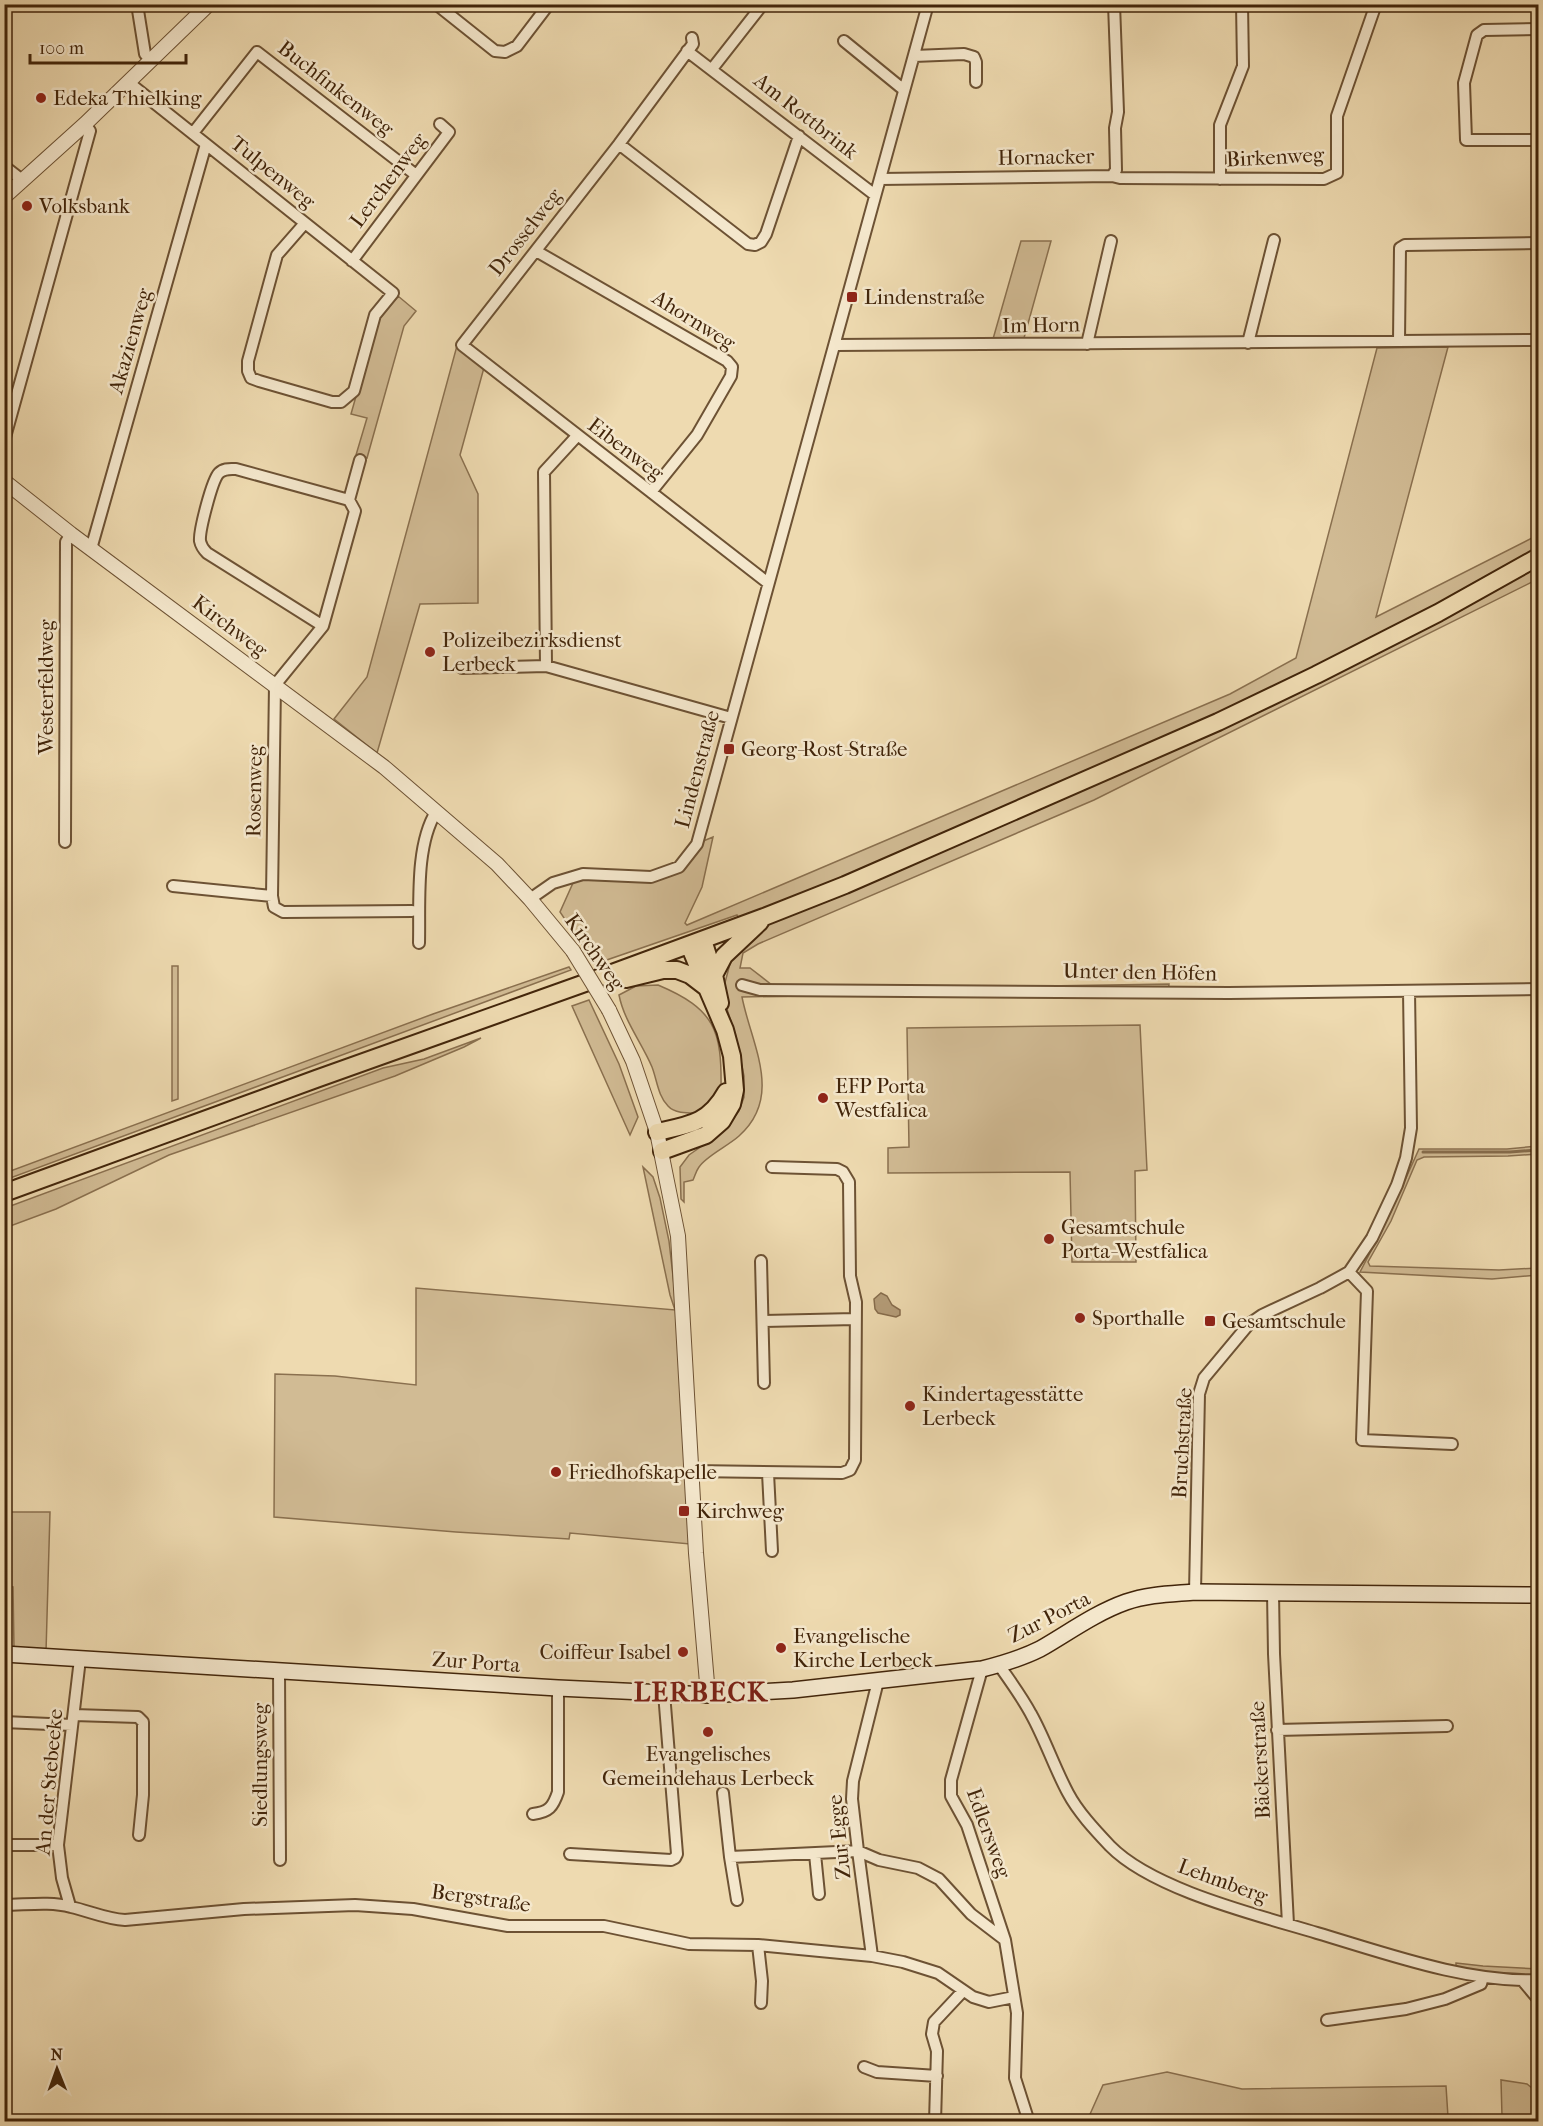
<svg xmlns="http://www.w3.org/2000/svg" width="1543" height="2126" font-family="'IM FELL French Canon',serif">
  <rect width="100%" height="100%" fill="#eedab0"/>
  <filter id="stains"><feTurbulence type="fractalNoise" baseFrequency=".00333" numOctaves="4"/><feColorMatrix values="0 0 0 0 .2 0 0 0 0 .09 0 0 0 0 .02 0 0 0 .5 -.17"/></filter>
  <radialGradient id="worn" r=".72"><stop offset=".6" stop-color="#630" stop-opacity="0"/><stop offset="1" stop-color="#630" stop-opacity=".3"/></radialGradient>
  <path fill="#d1bb94" stroke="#8a704f" stroke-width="1.5" d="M1021 241H1051L1024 338 993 339Z
    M398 296 416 311 404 326 367 458 356 455 367 418 351 414 377 322Z
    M458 342 485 364 460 455 478 494V603L420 604 377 753 334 719 367 677Z
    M1448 347 1376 617 1536 536 1538 526V579L1094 800 758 944 743 953 740 968H750L772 985 1045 986 1169 984 1168 995H856L742 997C751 1044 784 1096 739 1136 728 1146 706 1156 699 1167 696 1171 695 1176 693 1180L684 1182V1202L681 1199 680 1167 689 1155 725 1130 739 1111 744 1097V1076L736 1037 727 1009 723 990 731 960 750 941 737 915 595 964 560 912 573 883 584 871 651 874 677 862 691 846 713 837 702 887 685 923 687 925 1230 694 1296 658 1377 348Z
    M172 966H178V1099L172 1101Z
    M569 967 571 970 5 1180V1173L433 1014Z
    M658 985C715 1009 722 1030 721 1090L699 1113C689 1113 675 1114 668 1106 658 1096 657 1080 652 1067 642 1043 624 1021 619 995L636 986Z
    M589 1000 619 1064 638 1117 630 1135 572 1006Z
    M1140 1025 1147 1170 1135 1171 1136 1262H1072L1070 1172 888 1173V1148L909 1147 907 1028Z
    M481 1038 464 1047 395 1076 169 1155 56 1209 5 1228V1208L383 1068 424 1059Z
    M1538 1146V1154L1508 1156 1424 1157 1417 1160 1391 1221 1368 1262 1370 1266 1499 1270 1538 1268V1275L1492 1279 1360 1272 1387 1220 1419 1149H1507Z
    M643 1167 653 1177 660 1198 669 1241 675 1294 690 1544 570 1533 569 1539 456 1532 274 1517 275 1374 335 1376 416 1385V1288L675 1310 670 1295Z
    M4 1512H50L46 1652 14 1649 13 1587 5 1586Z
    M1456 1963 1483 1966 1538 1969V1981L1456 1972Z
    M1167 2072 1242 2089 1446 2086 1448 2117 1502 2116 1501 2080 1527 2084 1538 2093V2121H1087L1103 2085Z"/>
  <path fill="#b49c78" stroke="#866c4c" stroke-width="1.5" d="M881 1293 887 1296 892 1305 900 1310V1315L896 1317 878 1313 875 1309 874 1299Z"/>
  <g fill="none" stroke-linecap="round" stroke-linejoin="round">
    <path stroke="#866c4c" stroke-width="3" d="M1423 1152H1510L1538 1150"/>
    <defs>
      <path id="minor" d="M137 4 145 54 151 60
        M436 4 495 51 505 52 517 46 549 4
        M1538 29 1484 30 1477 35 1464 83 1466 140H1538
        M692 38 693 44 619 144 462 345 768 583
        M844 41 904 90
        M687 51 875 195
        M914 56 964 54 974 57 976 62V82
        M712 69 763 4
        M128 82C217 152 304 223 393 293L375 315 354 391 341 402H332L259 381 251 378 248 371V361L277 255 305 223
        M193 133 257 52 416 175
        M619 144 748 244 755 245 761 242 766 234 799 136
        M4 166 22 180
        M1112 176 1120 178 1324 179 1337 173V116L1376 4
        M880 179 1112 176 1116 170 1115 128 1118 112 1114 4
        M1220 179V125L1243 66 1242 4
        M536 251 727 361 732 367 731 376 697 435 651 492
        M352 261 449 132 440 124
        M1399 341 1400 248 1405 245 1538 243
        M1248 343 1274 240
        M1087 344 1111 241
        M835 345 1538 340
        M4 441 90 131 85 124
        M349 500 355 511 323 626 275 685 272 896 274 907 283 912 412 911
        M91 549 206 144
        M323 626 207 553C204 550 201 546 200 541 199 531 212 480 219 473 224 468 230 469 236 469L349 500 360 460
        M546 666 544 472 577 436
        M462 668 546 666 731 718
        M65 842 66 542 71 534
        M173 886 272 896
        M530 899 553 883 583 874 651 877 679 867 697 844 928 4
        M419 943C420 904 415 846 436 812
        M742 985 760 990 1229 993 1538 989
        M761 1261 764 1383
        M1349 1272 1367 1291 1362 1440 1452 1444
        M764 1321 855 1319
        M692 1471 842 1473 850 1470 855 1460 856 1302 850 1276 849 1182 843 1172 837 1169 772 1167
        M768 1473 772 1551
        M1195 1592 1199 1394 1204 1378 1249 1324 1262 1315 1320 1288 1349 1272 1372 1238 1397 1185 1406 1158 1411 1128 1409 991
        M1273 1593 1274 1654 1288 1924
        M999 1665C1010 1681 1022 1697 1031 1714 1045 1739 1054 1767 1068 1793 1078 1812 1095 1830 1110 1846 1153 1890 1258 1915 1317 1933 1385 1953 1467 1983 1538 1980
        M982 1669 951 1780V1796L967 1825 1005 1940 1017 2013 1015 2078 1029 2122
        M279 1670 280 1860
        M74 1715 138 1717 143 1722V1795L139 1835
        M4 1722 72 1725
        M1277 1730 1447 1726
        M723 1793 730 1857 858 1851 879 1860 918 1868 939 1879 971 1914 1005 1940
        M533 1814C549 1812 553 1807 558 1792V1688
        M4 1845H58
        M570 1854 671 1860 675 1858 677 1854 664 1693
        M815 1854 819 1894
        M730 1857 737 1900
        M4 1905C26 1905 49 1901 71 1907 89 1911 106 1919 125 1920L244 1909 355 1905 413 1909 508 1926H604L689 1944 758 1945 872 1956 903 1962 938 1973 973 1997 989 2002 1014 1997
        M70 1906 62 1878 58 1845 80 1659
        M758 1945 762 1981 761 2003
        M872 1956 858 1851 852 1799 853 1781 878 1681
        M1523 1981 1538 1999
        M1327 2020 1406 2009 1445 1999 1481 1984 1483 1977
        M864 2067 877 2072 937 2076
        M935 2122 937 2051 932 2034 934 2022 963 1991"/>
      <path id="tertiary" d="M4 197 85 124 209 4
        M4 481 71 534 384 767 497 864 530 899 573 951
        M609 1010 633 1061 657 1132 678 1236 696 1553 708 1695"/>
      <path id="secondary" d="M4 1654 558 1688 708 1695 793 1690 982 1669C1002 1664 1022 1658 1040 1649 1068 1633 1095 1613 1126 1602 1149 1594 1172 1594 1195 1592L1538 1595"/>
      <path id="primary" d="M703 940 714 975 720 1003
        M689 945 706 986
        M714 975 724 956 760 922
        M626 979 663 970H677L690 975 707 988 725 1030 732 1056 735 1090 732 1104 722 1121 706 1135 662 1151
        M657 1132C689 1125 709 1123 726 1092
        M4 1193 316 1079 585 983 764 917 845 885 1218 722 1316 675 1438 613 1538 557"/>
    </defs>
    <use href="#minor" stroke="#6d5234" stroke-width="14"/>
    <use href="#tertiary" stroke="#6d5234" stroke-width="16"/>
    <use href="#secondary" stroke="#42250a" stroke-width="18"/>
    <use href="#primary" stroke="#42250a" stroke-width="20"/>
    <use href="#minor" stroke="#f4e7cc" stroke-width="10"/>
    <use href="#tertiary" stroke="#f4e7cc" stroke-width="14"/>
    <use href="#secondary" stroke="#f4e7cc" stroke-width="15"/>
    <use href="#primary" stroke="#eedab0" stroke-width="16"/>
    <defs>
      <path id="tertiary-bridge" d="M573 951 609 1010"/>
    </defs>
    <use href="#tertiary-bridge" stroke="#6d5234" stroke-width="16" stroke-linecap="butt"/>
    <use href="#tertiary-bridge" stroke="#f4e7cc" stroke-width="14"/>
  </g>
  <g fill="#8f2418" stroke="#f4e7cc" stroke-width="2">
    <circle cx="41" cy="98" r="6"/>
    <circle cx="27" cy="206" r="6"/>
    <rect x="846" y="291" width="12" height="12" rx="3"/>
    <circle cx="430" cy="652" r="6"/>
    <rect x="723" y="743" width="12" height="12" rx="3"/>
    <circle cx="823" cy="1098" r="6"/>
    <circle cx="1049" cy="1239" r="6"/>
    <circle cx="1080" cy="1318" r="6"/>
    <rect x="1204" y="1315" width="12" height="12" rx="3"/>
    <circle cx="910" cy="1406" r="6"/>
    <circle cx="556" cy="1472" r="6"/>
    <rect x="678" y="1505" width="12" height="12" rx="3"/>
    <circle cx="781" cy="1648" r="6"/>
    <circle cx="683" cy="1652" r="6"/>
    <circle cx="708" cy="1732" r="6"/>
  </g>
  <g text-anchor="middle" stroke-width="5" stroke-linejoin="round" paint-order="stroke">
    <g font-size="21" fill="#42250a" stroke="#f4e7cc">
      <text transform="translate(336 88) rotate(38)" y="7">Buchfinkenweg</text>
      <text transform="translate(806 116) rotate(38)" y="7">Am Rottbrink</text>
      <text transform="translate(1046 157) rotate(-1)" y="7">Hornacker</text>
      <text transform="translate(1275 157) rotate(-3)" y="7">Birkenweg</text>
      <text transform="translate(273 172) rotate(39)" y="7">Tulpenweg</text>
      <text transform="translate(388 180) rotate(-53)" y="7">Lerchenweg</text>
      <text transform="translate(525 232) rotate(-52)" y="7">Drosselweg</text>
      <text transform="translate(694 320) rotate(32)" y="7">Ahornweg</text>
      <text transform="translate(1041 325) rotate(-1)" y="7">Im Horn</text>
      <text transform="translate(130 341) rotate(-74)" y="7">Akazienweg</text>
      <text transform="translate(626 449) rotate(37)" y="7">Eibenweg</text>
      <text transform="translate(230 626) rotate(37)" y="7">Kirchweg</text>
      <text transform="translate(46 687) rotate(-90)" y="7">Westerfeldweg</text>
      <text transform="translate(697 769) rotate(-75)" y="7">Lindenstraße</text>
      <text transform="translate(254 791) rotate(-89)" y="7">Rosenweg</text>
      <text transform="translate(595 952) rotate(55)" y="7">Kirchweg</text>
      <text transform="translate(1140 972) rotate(1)" y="7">Unter den Höfen</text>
      <text transform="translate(1182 1443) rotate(-87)" y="7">Bruchstraße</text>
      <text transform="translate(1049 1617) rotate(-27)" y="7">Zur Porta</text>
      <text transform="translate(476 1662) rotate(4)" y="7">Zur Porta</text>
      <text transform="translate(1260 1760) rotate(-93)" y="7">Bäckerstraße</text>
      <text transform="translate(260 1765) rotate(-90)" y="7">Siedlungsweg</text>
      <text transform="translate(49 1782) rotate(-85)" y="7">An der Stebeeke</text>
      <text transform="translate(989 1833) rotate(70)" y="7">Edlersweg</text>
      <text transform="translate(839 1837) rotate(-96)" y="7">Zur Egge</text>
      <text transform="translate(1223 1881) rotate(20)" y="7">Lehmberg</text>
      <text transform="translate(481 1898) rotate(8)" y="7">Bergstraße</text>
    </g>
    <g font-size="21" fill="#42250a" stroke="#f4e7cc" text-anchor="start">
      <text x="53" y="105">Edeka Thielking</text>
      <text x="39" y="213">Volksbank</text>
      <text x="864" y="304">Lindenstraße</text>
      <text x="442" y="647">Polizeibezirksdienst<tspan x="442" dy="24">Lerbeck</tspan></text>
      <text x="741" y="756">Georg-Rost-Straße</text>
      <text x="835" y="1093">EFP Porta<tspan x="835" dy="24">Westfalica</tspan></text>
      <text x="1061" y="1234">Gesamtschule<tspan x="1061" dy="24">Porta-Westfalica</tspan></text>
      <text x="1092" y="1325">Sporthalle</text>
      <text x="1222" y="1328">Gesamtschule</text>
      <text x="922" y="1401">Kindertagesstätte<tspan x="922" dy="24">Lerbeck</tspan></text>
      <text x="568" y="1479">Friedhofskapelle</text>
      <text x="696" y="1518">Kirchweg</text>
      <text x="793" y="1643">Evangelische<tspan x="793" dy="24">Kirche Lerbeck</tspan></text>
      <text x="671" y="1659" text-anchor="end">Coiffeur Isabel</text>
      <text x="708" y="1761" text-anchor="middle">Evangelisches<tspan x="708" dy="24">Gemeindehaus Lerbeck</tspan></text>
    </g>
    <g font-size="27" font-weight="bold" letter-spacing="1.5" fill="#7a1f14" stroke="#f4e7cc">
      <text x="701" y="1701">LERBECK</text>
    </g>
  </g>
  <rect width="1543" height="2126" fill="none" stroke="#eedab0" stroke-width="24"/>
  <rect x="6" y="6" width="1531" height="2114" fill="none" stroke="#42250a" stroke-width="3"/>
  <rect x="12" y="12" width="1519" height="2102" fill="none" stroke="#42250a" stroke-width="1.5"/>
  <g transform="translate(57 2069) rotate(359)" stroke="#f4e7cc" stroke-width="4.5" paint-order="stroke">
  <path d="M0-4.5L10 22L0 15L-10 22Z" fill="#42250a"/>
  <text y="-9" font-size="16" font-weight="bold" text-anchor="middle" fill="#42250a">N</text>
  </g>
  <path d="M30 54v9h156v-9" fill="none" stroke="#42250a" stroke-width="3"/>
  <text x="39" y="54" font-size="18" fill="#42250a" stroke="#f4e7cc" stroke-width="4.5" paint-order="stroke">100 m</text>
  <rect width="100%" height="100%" filter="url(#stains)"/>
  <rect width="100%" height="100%" fill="url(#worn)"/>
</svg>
